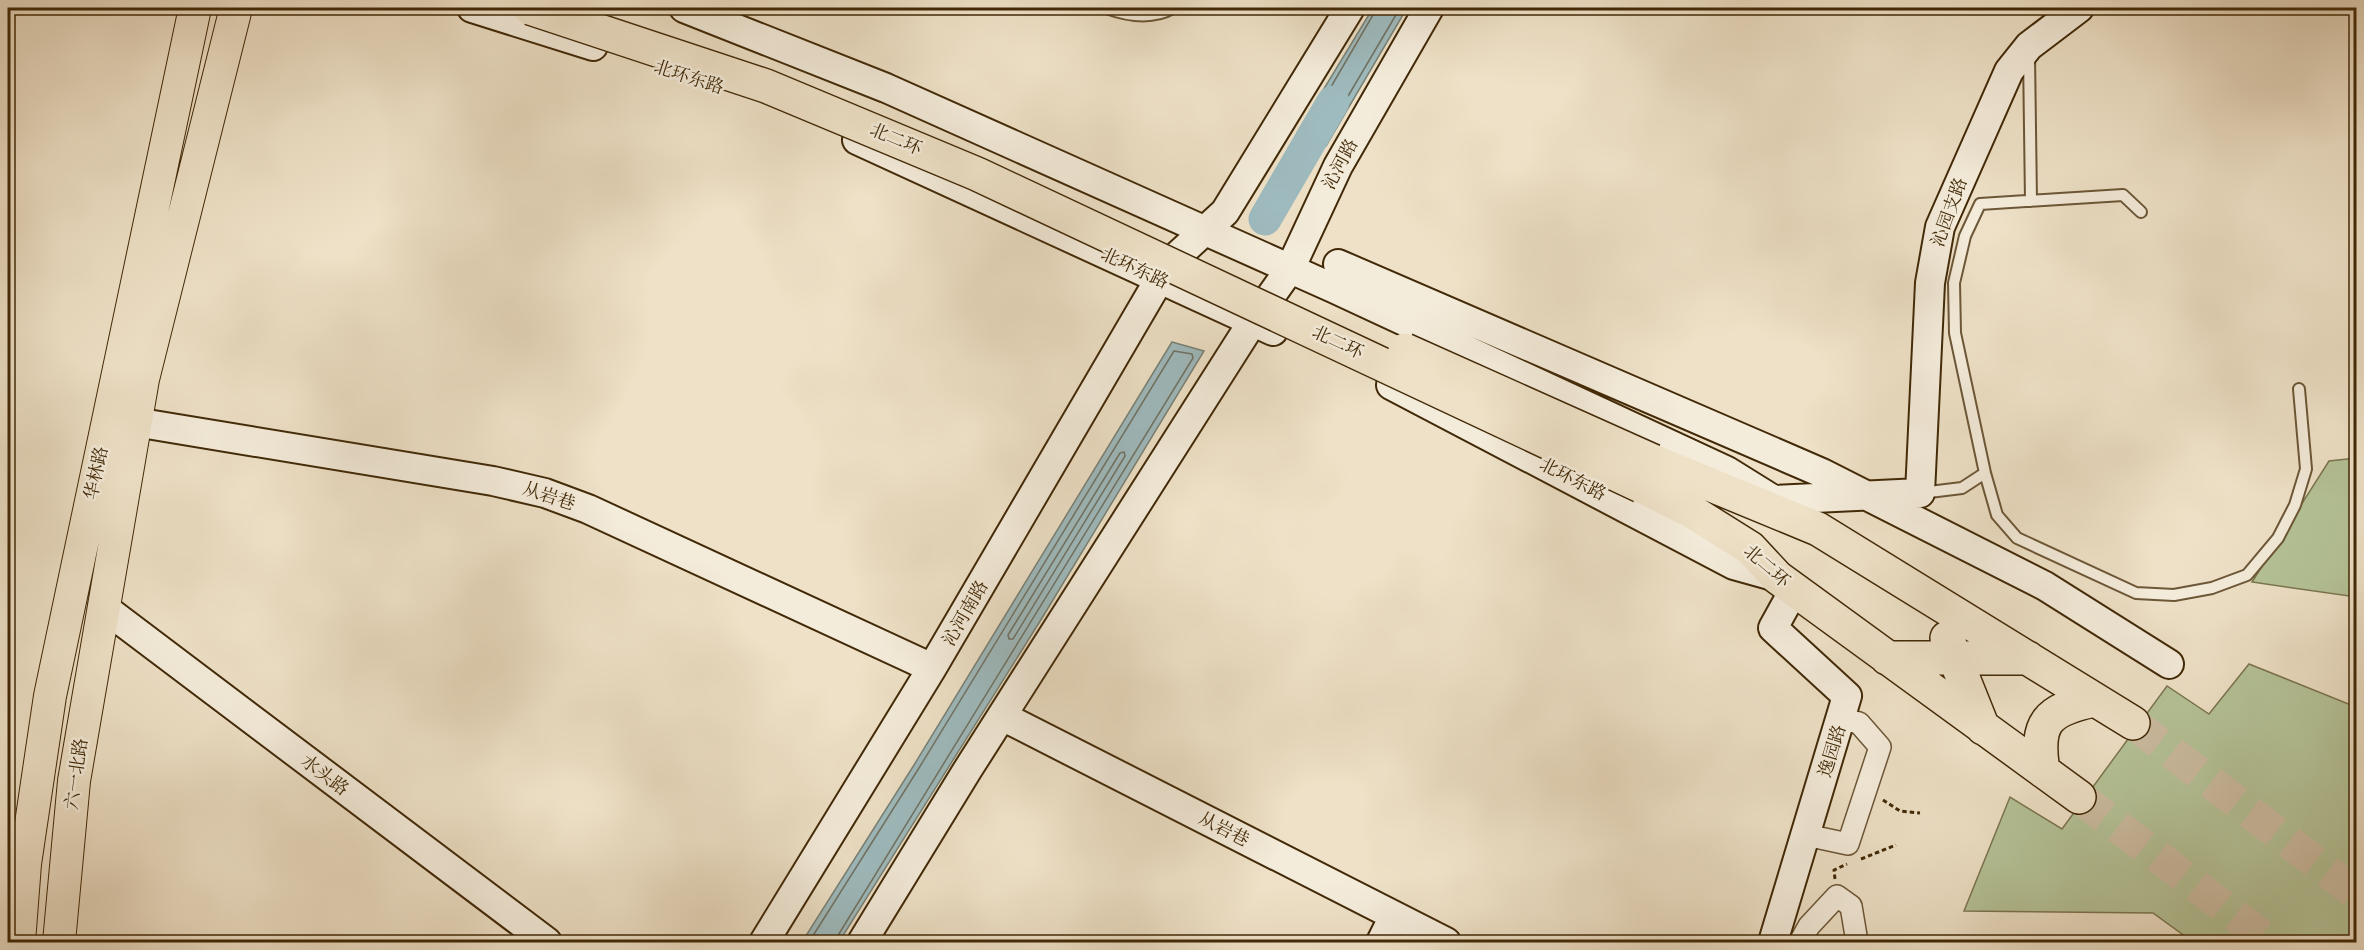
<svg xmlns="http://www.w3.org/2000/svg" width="2364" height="950" font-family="'Libre Bodoni','Noto Serif SC',serif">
  <rect width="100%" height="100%" fill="#eee1c7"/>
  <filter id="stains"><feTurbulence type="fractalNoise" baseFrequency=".00333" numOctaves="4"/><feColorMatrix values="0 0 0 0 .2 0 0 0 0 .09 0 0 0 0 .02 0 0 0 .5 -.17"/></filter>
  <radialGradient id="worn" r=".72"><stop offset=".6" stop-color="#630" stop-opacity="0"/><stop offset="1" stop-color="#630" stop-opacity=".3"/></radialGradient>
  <path fill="#b5c398" stroke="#7b7650" stroke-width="1.5" d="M2356 458V597L2252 582 2329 461Z
    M2249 664 2356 707V942H2193L2153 913 1964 911 2010 797 2062 829 2167 686 2209 714Z"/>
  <path fill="#9ebbbf" stroke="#798175" stroke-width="1.5" d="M1373 8H1407L1326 146 1297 133Z
    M1172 342 1204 351 1042 618 839 942H802L914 765Z"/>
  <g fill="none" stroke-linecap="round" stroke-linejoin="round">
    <path stroke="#707263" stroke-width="1.5" d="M1377 8 1307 128 1308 132 1324 137 1400 8
      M1124 452 1125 456 1013 639H1009L1008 635 1120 453Z
      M809 942 919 768 1174 351 1192 354 1193 358 834 942"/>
    <path stroke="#9ebbbf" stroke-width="33" d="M1265 219 1333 102"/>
    <path stroke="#cbbca1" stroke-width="33" stroke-dasharray="33 16" stroke-linecap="butt" d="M2133 723 2356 893
      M2079 797 2270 942"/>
    <defs>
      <path id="lane" d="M1106 8C1128 16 1152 20 1173 8
        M2029 55 2031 201
        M2141 212 2123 195 1980 204 1965 236 1954 283 1955 333 1985 473 1997 515 2017 538 2136 593 2174 595 2212 588 2247 575 2278 538 2295 505 2306 469 2299 389
        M1921 493 1962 488 1985 473"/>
      <path id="street" d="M1806 835 1848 844 1880 747 1859 723 1842 719
        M1800 942 1809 926 1837 896 1851 906 1857 942"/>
      <path id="secondary" d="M472 8 593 46
        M684 8 886 88 1333 288 1727 471 1772 499
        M857 140 1273 331
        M1338 264 1822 473 2045 586 2169 664
        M1391 385 1734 565 1777 577
        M135 422 493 481 545 493 588 509 932 668
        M1774 500 1920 493 1930 283 1940 227 2009 71 2029 46 2079 8
        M103 607 547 942
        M1002 716 1446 942
        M764 942 932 668 1159 280 1175 258 1225 212 1350 8
        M862 942 968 769 1253 321 1290 269 1338 166 1429 8
        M1381 942 1394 916
        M1773 942 1847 696 1773 628 1794 590"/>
      <path id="primary" d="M19 942 25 864 50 696 195 8
        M59 942 74 781 143 379 236 8"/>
      <path id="highway" d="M1653 461 1818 529 2133 723
        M1641 486 1691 511 1750 548 1777 577 2079 797
        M1947 638 1983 728
        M1887 658H2028
        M2043 771C2035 722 2047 710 2094 700"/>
    </defs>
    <use href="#lane" stroke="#6c5737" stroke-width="14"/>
    <use href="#street" stroke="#6c5737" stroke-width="24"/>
    <use href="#secondary" stroke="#412907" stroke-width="32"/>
    <use href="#primary" stroke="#412907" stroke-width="34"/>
    <use href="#highway" stroke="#412907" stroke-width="36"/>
    <path stroke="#412907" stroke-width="3" stroke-dasharray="4.5 3" stroke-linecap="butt" d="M1883 800 1900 811 1920 813
      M1861 859 1896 845
      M1835 879 1834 870 1847 864"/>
    <use href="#lane" stroke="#f4ecdb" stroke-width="10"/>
    <use href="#street" stroke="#f4ecdb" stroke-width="21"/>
    <use href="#secondary" stroke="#f4ecdb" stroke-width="28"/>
    <use href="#primary" stroke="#eee1c7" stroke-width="32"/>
    <use href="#highway" stroke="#eee1c7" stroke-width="33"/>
    <defs>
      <path id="highway-bridge" d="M530 8 766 86 977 174 1641 486
        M1405 350 1653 461"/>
    </defs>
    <use href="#highway-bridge" stroke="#412907" stroke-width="36" stroke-linecap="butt"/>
    <use href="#highway-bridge" stroke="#eee1c7" stroke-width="33"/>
  </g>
  <g text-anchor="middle" stroke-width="5" stroke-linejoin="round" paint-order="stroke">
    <g font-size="18" fill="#412907" stroke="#f4ecdb">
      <text transform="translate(689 77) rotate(18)" y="6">北环东路</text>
      <text transform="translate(896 139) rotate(23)" y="6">北二环</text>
      <text transform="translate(1340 164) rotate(-62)" y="6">沁河路</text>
      <text transform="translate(1949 212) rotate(-70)" y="6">沁园支路</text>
      <text transform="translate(1135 268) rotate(25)" y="6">北环东路</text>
      <text transform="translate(1338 342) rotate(25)" y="6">北二环</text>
      <text transform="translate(96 473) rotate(-78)" y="6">华林路</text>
      <text transform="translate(1573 479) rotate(27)" y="6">北环东路</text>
      <text transform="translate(549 496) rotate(18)" y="6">从岩巷</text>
      <text transform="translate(1767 566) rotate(41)" y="6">北二环</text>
      <text transform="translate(965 613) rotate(-60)" y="6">沁河南路</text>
      <text transform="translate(1832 751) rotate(-73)" y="6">逸园路</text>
      <text transform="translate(76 774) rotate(-82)" y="6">六一北路</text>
      <text transform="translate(325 775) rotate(37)" y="6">水头路</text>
      <text transform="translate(1224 829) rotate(27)" y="6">从岩巷</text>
    </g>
  </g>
  <rect width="2364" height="950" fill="none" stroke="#eee1c7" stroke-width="30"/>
  <rect x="9" y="9" width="2346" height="932" fill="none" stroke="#412907" stroke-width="3"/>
  <rect x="15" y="15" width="2334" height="920" fill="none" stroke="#412907" stroke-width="1.5"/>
  <rect width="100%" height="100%" filter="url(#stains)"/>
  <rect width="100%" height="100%" fill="url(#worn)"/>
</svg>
